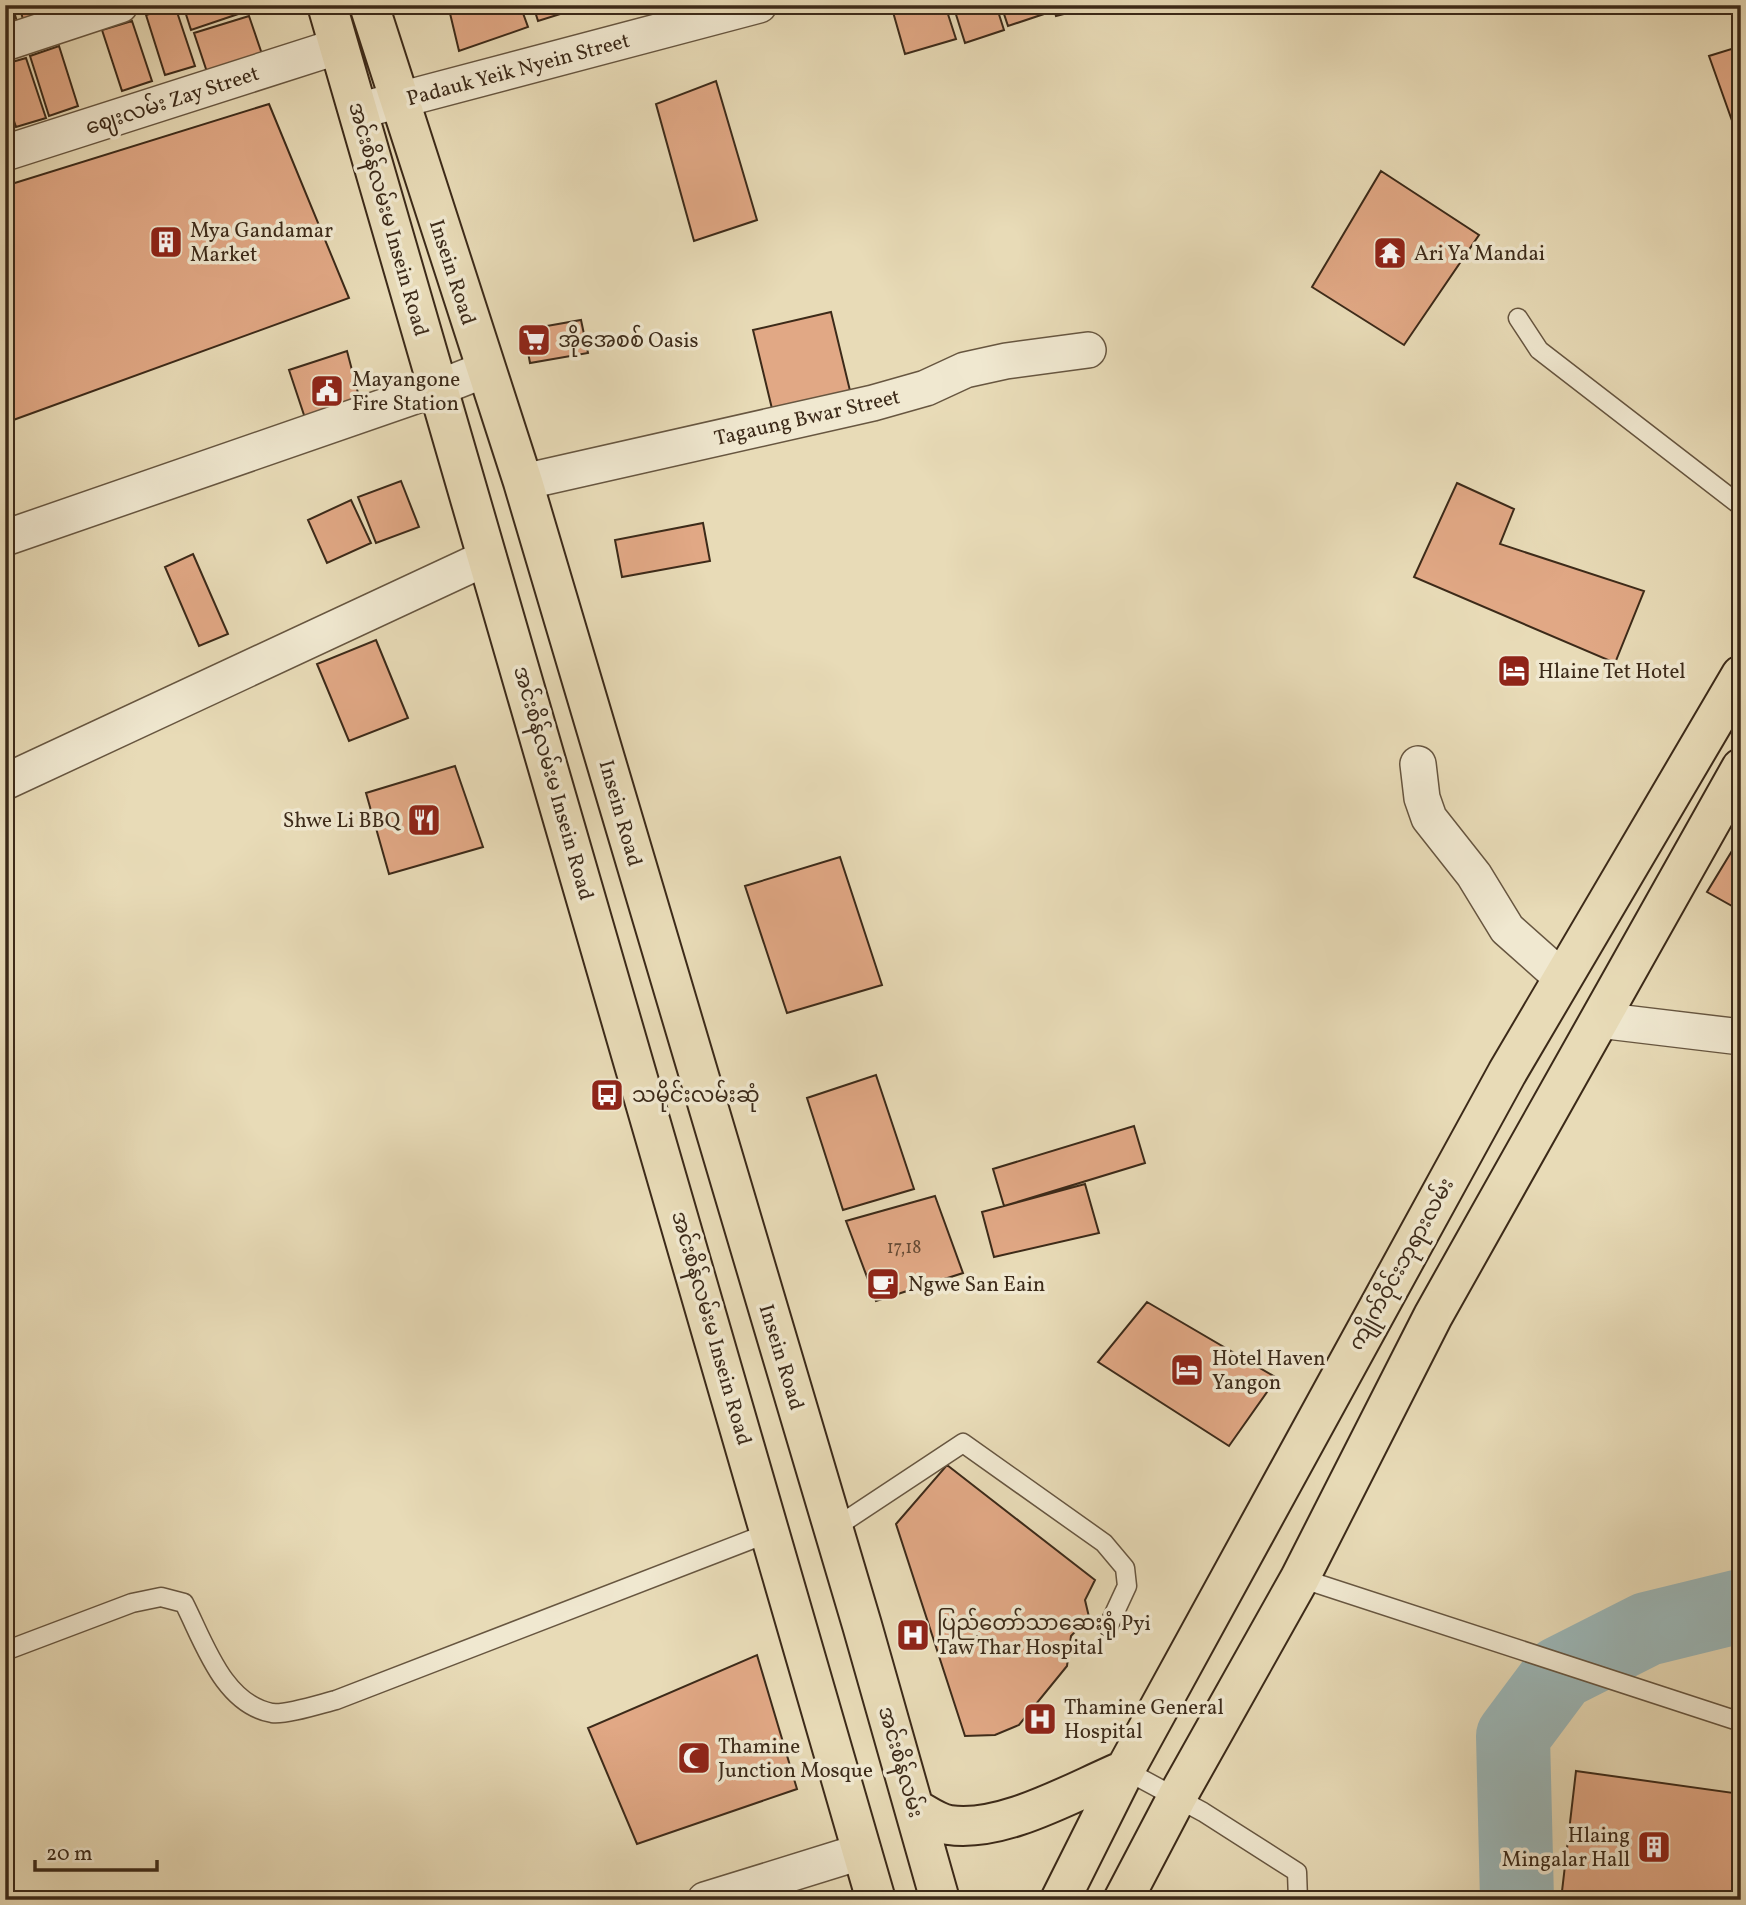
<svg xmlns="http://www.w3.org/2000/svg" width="1746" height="1905" font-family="Vollkorn,'Noto Sans Myanmar',serif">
  <rect width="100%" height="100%" fill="#e8dbb7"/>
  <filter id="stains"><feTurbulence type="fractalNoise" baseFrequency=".00286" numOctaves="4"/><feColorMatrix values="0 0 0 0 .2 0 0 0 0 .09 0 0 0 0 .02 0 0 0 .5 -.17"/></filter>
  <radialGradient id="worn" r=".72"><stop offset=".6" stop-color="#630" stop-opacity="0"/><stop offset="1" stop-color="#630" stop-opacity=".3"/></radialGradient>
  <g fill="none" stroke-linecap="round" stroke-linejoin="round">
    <path stroke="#9cb8b9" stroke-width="74" d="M1517 1900 1513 1736 1560 1673 1647 1629 1741 1606"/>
  </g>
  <path fill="#e1a885" stroke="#3c2a19" stroke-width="2" d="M5 5H12L18 25 5 29Z
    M19 5H52L55 13 24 23Z
    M183 5H245L247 11 191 30Z
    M448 5H520L528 27 459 51Z
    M533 5H589L538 21Z
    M891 5H945L956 39 905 54Z
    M953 5H996L1004 30 965 43Z
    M1001 5H1045L1047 13 1008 26Z
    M1053 5H1099L1056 16Z
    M175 6 195 66 165 75 146 15Z
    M249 16 263 57 208 75 194 33Z
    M132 21 152 81 122 91 102 30Z
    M59 46 78 106 49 116 30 56Z
    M1741 46V146L1709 56Z
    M26 58 46 118 16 127 5 94V64Z
    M716 81 757 220 694 241 656 104Z
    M5 102 14 129 5 131Z
    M269 104 349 298 5 423V186Z
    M1381 171 1479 235 1404 345 1312 287Z
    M831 312 852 399 774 417 753 330Z
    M581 320 588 353 530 363 524 330Z
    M347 351 363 412 309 430 289 370Z
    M401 481 419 527 376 543 358 497Z
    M1457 483 1514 509 1500 544 1644 591 1615 663 1414 577Z
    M351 500 371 543 327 563 308 520Z
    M703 523 710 561 622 577 615 540Z
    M193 554 228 634 199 646 165 567Z
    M376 640 408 718 349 741 317 664Z
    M455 766 483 847 389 874 366 793Z
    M1741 836V911L1707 892Z
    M840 857 882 985 787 1013 745 886Z
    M876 1075 914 1189 843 1210 807 1098Z
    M1134 1126 1145 1163 1004 1206 993 1169Z
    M1085 1184 1099 1233 994 1257 982 1212Z
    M935 1196 963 1273 876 1301 846 1221Z
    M1147 1302 1277 1378 1229 1446 1098 1362Z
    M947 1465 1095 1580 1085 1600 1089 1617 1071 1636 1067 1666 1019 1725 995 1735 965 1736 896 1524Z
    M757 1655 797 1789 637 1844 588 1728Z
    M1576 1771 1741 1794V1900H1561Z"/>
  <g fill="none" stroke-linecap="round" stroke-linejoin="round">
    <defs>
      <path id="service" d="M1518 318 1539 350 1741 506
        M833 1529 963 1443 1104 1543 1125 1568 1127 1586 1108 1627
        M1300 1578 1741 1722
        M5 1651 132 1603 161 1597 184 1603C204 1642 223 1704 272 1713 286 1715 320 1704 336 1700L771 1532
        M1125 1770 1203 1812 1297 1872 1298 1900"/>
      <path id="minor" d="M5 43 120 5
        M358 111 759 5
        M5 153 339 46
        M523 482 873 403 926 388 965 370 1006 361 1088 350
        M5 538 438 388 484 370
        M1418 764 1422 798 1429 818 1474 875 1507 929 1562 978
        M5 782 488 557
        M1599 1020 1741 1037
        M705 1900 863 1851"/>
      <path id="primary" d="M327 5 876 1900
        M369 5 523 482 862 1625 940 1900
        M914 1808C925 1814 937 1823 949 1825 1004 1833 1074 1791 1125 1770
        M1060 1900 1125 1770 1507 1073 1741 675
        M1123 1900 1177 1797 1300 1578 1433 1316 1741 768"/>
    </defs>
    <use href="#service" stroke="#675640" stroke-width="21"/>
    <use href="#minor" stroke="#675640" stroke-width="38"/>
    <use href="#primary" stroke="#3c2a19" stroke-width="42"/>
    <use href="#service" stroke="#f0e8d0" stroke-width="18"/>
    <use href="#minor" stroke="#f0e8d0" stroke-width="35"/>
    <use href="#primary" stroke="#e8dbb7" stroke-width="38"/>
  </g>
  <defs>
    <symbol id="building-square" viewBox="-11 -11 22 22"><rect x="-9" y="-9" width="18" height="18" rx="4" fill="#8f2418" stroke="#f0e8d0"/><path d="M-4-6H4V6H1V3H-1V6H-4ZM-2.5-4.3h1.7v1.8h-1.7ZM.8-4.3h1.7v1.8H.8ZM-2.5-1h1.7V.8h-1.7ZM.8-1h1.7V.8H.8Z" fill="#fff"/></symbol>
    <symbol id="temple-square" viewBox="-11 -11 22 22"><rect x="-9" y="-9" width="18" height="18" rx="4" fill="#8f2418" stroke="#f0e8d0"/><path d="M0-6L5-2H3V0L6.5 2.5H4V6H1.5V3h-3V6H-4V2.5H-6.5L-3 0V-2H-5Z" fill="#fff"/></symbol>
    <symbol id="supermarket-square" viewBox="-11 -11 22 22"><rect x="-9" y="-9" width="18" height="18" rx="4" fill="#8f2418" stroke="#f0e8d0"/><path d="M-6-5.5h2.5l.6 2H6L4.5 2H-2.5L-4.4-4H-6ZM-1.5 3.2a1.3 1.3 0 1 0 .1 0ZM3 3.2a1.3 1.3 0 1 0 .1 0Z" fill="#fff"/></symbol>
    <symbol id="civic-square" viewBox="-11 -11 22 22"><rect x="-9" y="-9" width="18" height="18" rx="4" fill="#8f2418" stroke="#f0e8d0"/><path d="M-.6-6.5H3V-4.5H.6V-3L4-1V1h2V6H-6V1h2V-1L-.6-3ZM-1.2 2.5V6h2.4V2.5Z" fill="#fff"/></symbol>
    <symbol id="hotel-square" viewBox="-11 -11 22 22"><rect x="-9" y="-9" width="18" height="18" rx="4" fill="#8f2418" stroke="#f0e8d0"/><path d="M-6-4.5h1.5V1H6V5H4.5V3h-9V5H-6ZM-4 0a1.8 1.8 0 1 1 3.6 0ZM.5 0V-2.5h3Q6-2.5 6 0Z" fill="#fff"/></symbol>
    <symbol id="restaurant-square" viewBox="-11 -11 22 22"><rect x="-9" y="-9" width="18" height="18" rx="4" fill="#8f2418" stroke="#f0e8d0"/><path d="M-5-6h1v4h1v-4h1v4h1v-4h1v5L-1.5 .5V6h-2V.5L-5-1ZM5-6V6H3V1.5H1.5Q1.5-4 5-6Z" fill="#fff"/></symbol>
    <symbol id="bus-square" viewBox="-11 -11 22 22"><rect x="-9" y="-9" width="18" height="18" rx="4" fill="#8f2418" stroke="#f0e8d0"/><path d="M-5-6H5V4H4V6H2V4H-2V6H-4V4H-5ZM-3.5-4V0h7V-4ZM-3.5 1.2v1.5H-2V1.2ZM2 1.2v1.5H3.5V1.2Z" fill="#fff"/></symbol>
    <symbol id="cafe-square" viewBox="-11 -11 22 22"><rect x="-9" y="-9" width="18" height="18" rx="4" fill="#8f2418" stroke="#f0e8d0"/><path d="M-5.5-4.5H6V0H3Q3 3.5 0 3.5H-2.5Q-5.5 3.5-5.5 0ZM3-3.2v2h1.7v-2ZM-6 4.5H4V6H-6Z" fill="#fff"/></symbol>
    <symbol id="hospital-square" viewBox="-11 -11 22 22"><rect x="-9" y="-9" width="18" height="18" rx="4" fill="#8f2418" stroke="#f0e8d0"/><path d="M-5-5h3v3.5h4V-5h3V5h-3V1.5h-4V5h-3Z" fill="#fff"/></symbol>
    <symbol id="mosque-square" viewBox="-11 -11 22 22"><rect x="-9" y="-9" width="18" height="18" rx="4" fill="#8f2418" stroke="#f0e8d0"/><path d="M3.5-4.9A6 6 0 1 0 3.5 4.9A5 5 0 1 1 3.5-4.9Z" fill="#fff"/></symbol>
  </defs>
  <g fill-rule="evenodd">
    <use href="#building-square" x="147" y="223" width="38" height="38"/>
    <use href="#temple-square" x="1371" y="234" width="38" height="38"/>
    <use href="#supermarket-square" x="515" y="321" width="38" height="38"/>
    <use href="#civic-square" x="308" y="372" width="38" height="38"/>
    <use href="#hotel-square" x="1495" y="652" width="38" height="38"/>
    <use href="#restaurant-square" x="405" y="801" width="38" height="38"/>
    <use href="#bus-square" x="588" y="1076" width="38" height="38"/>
    <use href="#cafe-square" x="864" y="1265" width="38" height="38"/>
    <use href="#hotel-square" x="1168" y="1351" width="38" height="38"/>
    <use href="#hospital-square" x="894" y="1616" width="38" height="38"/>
    <use href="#hospital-square" x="1021" y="1700" width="38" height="38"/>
    <use href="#mosque-square" x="675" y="1739" width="38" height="38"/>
    <use href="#building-square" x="1635" y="1828" width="38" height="38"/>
  </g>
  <g text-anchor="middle" stroke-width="7" stroke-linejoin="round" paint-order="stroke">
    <g font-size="18" fill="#654a34">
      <text x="904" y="1253">17,18</text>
    </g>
    <g font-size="21" fill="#3c2a19" stroke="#f0e8d0">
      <text transform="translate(518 69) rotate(-15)" y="7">Padauk Yeik Nyein Street</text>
      <text transform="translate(172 100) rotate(-18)" y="7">ဈေးလမ်း Zay Street</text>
      <text transform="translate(389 219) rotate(74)" y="7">အင်းစိန်လမ်းမ Insein Road</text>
      <text transform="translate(453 272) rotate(72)" y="7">Insein Road</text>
      <text transform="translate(807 417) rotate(-13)" y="7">Tagaung Bwar Street</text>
      <text transform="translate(554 783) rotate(74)" y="7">အင်းစိန်လမ်းမ Insein Road</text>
      <text transform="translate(621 813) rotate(74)" y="7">Insein Road</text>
      <text transform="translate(1401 1264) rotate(-61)" y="7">ကျိုက်ဝိုင်းဘုရားလမ်း</text>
      <text transform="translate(712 1328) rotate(74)" y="7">အင်းစိန်လမ်းမ Insein Road</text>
      <text transform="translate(782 1357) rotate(73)" y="7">Insein Road</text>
      <text transform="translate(901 1762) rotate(74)" y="7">အင်းစိန်လမ်း</text>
    </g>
    <g font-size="21" fill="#3c2a19" stroke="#f0e8d0" text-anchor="start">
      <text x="190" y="237">Mya Gandamar<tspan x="190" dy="24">Market</tspan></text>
      <text x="1414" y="260">Ari Ya Mandai</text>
      <text x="558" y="347">အိုအေစစ် Oasis</text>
      <text x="352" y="386">Mayangone<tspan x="352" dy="24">Fire Station</tspan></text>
      <text x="1538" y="678">Hlaine Tet Hotel</text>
      <text x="400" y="827" text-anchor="end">Shwe Li BBQ</text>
      <text x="632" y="1102">သမိုင်းလမ်းဆုံ</text>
      <text x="908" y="1291">Ngwe San Eain</text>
      <text x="1212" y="1365">Hotel Haven<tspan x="1212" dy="24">Yangon</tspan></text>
      <text x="937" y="1630">ပြည်တော်သာဆေးရုံ Pyi<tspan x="937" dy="24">Taw Thar Hospital</tspan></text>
      <text x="1064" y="1714">Thamine General<tspan x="1064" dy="24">Hospital</tspan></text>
      <text x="718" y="1753">Thamine<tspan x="718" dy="24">Junction Mosque</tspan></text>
      <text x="1630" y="1842" text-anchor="end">Hlaing<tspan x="1630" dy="24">Mingalar Hall</tspan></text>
    </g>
  </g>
  <rect width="1746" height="1905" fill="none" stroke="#e8dbb7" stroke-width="28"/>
  <rect x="7" y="7" width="1732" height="1891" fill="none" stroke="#3c2a19" stroke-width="3.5"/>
  <rect x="14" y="14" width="1718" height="1877" fill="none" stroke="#3c2a19" stroke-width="2"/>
  <path d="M35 1860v10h122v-10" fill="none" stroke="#3c2a19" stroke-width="3.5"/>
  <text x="46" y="1860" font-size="21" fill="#3c2a19" stroke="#f0e8d0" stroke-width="5" paint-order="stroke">20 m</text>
  <rect width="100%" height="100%" filter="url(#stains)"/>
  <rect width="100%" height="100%" fill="url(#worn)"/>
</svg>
